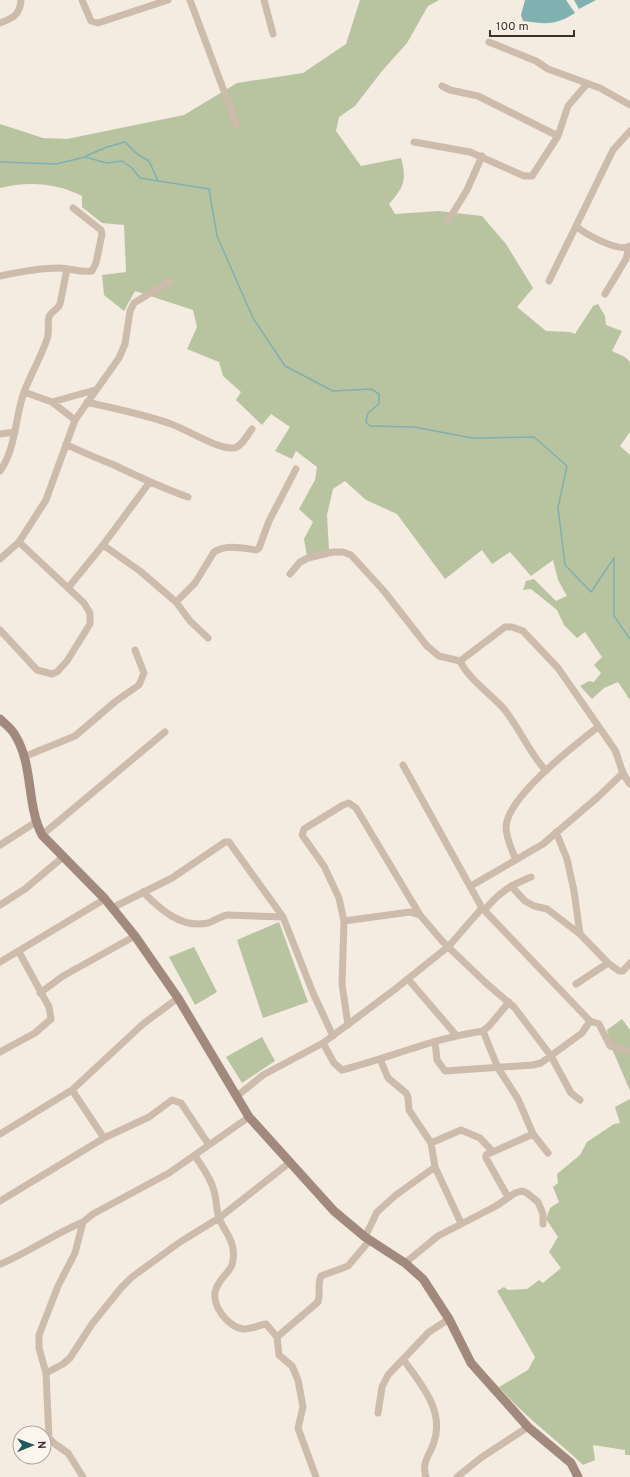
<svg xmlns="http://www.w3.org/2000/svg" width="630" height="1477" font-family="Overpass,sans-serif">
  <rect width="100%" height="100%" fill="#f4ebe1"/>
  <path fill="#b8c4a0" d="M360 0H439L428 6 407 43 382 71 355 106 339 117 336 131 361 166 401 158C407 180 404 187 389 204L395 214 439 211 482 216 506 244 533 288 517 307 546 331 570 332 575 334 593 306 598 304 605 316 606 325 622 331 612 351 625 357 630 362V432L620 446 630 455V700L618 682 604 688 592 699 580 686 589 681 594 682 601 673 594 665 602 657 585 632 577 638 564 625 557 610 531 589 523 590 526 581 534 579 556 601 567 596 558 580 553 560 531 576 510 552 492 564 482 550 445 579 397 514 366 500 345 481 333 489 327 515 329 550 307 556 304 539 313 522 299 509 315 480 317 467 296 451 292 459 275 451 290 427 271 414 262 425 236 400 241 392 223 376 219 362 187 349 197 327 193 310 135 291 124 311 104 295 102 275 126 272 124 225 102 223 82 207V196C56 183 29 181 0 188V124L43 138 67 139 184 115 237 83 303 73 346 44Z
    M279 922 308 1002 263 1018 237 940Z
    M194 947 217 992 195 1005 169 957Z
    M622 1019 630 1030V1091L613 1051 607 1030Z
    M262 1037 275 1061 242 1083 226 1057Z
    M630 1099V1455H625V1450L593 1445 595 1460 583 1465C555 1438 524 1416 499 1387L528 1370 535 1357 497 1291 504 1287 508 1290 527 1289 539 1280 543 1283 561 1268 549 1252 558 1237 546 1219 550 1208 559 1202 553 1187 558 1183 557 1174 580 1155 587 1142 614 1124 620 1123 615 1107Z"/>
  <path fill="#7fb0b2" d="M525 0H566L575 13C554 26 546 24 523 21L521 15Z
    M574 0H596L579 9Z"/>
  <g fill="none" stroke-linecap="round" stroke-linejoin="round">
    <path stroke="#7fb0b2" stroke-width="1.5" d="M86 156 107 147 125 142 137 154 149 161 158 181
      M0 162 56 164 85 157 107 163 122 161 132 168 140 178 209 189 217 236 253 318 285 366 333 391 371 389 379 394V404L368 413 366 422 370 426 414 427 472 438 534 437 567 466 558 507 565 565 591 592 614 558V616L630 639"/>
    <path stroke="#cdbbac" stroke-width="7" d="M82 0 91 21 98 23 168 0
      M190 0 237 126
      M264 0 273 34
      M0 23C13 18 20 15 21 0
      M489 42 536 61 548 69 600 88 630 105
      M442 86 450 90 478 96 558 136
      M630 131 613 150 576 226C585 234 619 253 630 246
      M414 142 470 152 524 176H532L558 136 568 106 587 84
      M448 221 467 190 482 156
      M0 276C19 272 39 268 59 268 70 268 81 273 92 271L96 263 102 234 101 230 73 208
      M549 281 576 226
      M605 294 626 259 629 247
      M24 392 52 402 75 420
      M52 402 95 390
      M87 402C115 409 144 414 171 424 188 430 217 449 233 448 241 448 248 434 252 429
      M0 434 15 432
      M66 444C81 452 97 458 114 465 139 477 162 488 188 497
      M0 471C16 449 15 417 24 392 31 374 41 357 47 339 50 332 47 324 49 317 51 311 58 310 60 304L67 269
      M103 545 140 571 176 602 190 621 208 638
      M0 559 19 542 46 500 75 420 119 358 125 344 130 311 134 303 170 281
      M290 574 300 562 308 558 333 552H343L351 555 383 590 427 646 439 656 460 661C470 681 490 693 504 709 520 729 529 752 546 771
      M68 588 103 545 149 483
      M176 602 195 583 214 552C226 544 242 548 256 550L259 548 269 521 296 469
      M0 630 37 670 52 674 57 672 67 661 90 624V613L84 603 19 542
      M460 661 505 627H512L523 631 558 668 615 750C621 764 620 772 630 784
      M26 756 75 736 116 701 139 685 144 673 135 650
      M556 832 567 859 574 891 580 934 608 963 619 971H623L630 963
      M42 835 165 732
      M0 845 36 822
      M516 860C512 850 506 838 506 827 507 797 575 745 598 727
      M471 886 543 844 598 797 622 774
      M511 886 525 901 534 906 547 909 580 934
      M143 892C160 909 181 929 208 923 215 921 220 916 228 915L283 917
      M0 905 25 889 63 857
      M112 908 172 878 225 842H229L283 917 313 993 333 1036
      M485 910C498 893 511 885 531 877
      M344 921 410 912 420 915 443 942 487 984 514 1007 551 1056 571 1093 580 1100
      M0 962 105 899
      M408 979 456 1035
      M576 984 608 963
      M40 993 63 976 135 936
      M590 1021 599 1024 610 1046 630 1051
      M348 1025 342 984 344 921 339 898 324 866 302 835 304 829 343 805 349 803 356 808 420 915
      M483 1031 490 1025 509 1002
      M435 1042 437 1060 445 1071 533 1065 541 1063 582 1033 590 1021 482 908
      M323 1043 334 1063 342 1070C389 1058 434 1038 483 1031L498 1068 518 1099 533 1134 548 1153
      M0 1052 35 1033 51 1019 49 1007 19 952
      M380 1059 388 1078 406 1093 408 1097 409 1110 431 1143 435 1167 461 1223
      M72 1090 104 1138
      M237 1096 263 1075 323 1043 394 990 449 946 482 908 403 765
      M0 1134 72 1090 143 1024 178 998
      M431 1143 461 1130 480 1138 493 1152
      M195 1156C202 1167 211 1178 214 1191 217 1200 216 1210 219 1218 223 1229 232 1237 233 1249 236 1273 223 1271 216 1289 210 1305 229 1329 245 1329 252 1329 259 1325 266 1324L277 1337 318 1302C321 1293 317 1284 321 1276L348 1266 370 1240
      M508 1197 486 1158V1155L533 1134
      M0 1201 104 1138 149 1117 172 1100 181 1103 209 1145
      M365 1237 377 1212 396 1195 435 1167
      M405 1263 438 1236 496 1206 515 1193 522 1191 527 1193 538 1202 543 1214V1224
      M1 1264C29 1252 54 1234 83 1222
      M277 1337 279 1355 292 1366 298 1380 303 1407 298 1428 316 1477
      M403 1359C420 1383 445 1410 434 1442 430 1455 421 1462 426 1477
      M46 1373 63 1364 70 1358 92 1324 121 1288 132 1277 180 1242 219 1218 289 1163
      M378 1413 382 1387 388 1375 429 1332 449 1319
      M83 1477 68 1453 55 1444 49 1438 46 1373 39 1348V1335L58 1286 75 1253 83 1222 93 1214 169 1173 249 1117
      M457 1477 482 1457 528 1427"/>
    <path stroke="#a18a7d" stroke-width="9" d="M0 719C5 724 12 729 15 735 34 766 26 804 42 835L105 899 135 936 178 998 249 1117 334 1211 365 1237 405 1263 423 1279 449 1319 471 1363 528 1427 571 1463 578 1477"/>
  </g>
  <g transform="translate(32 1445) rotate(89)"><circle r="19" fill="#fbf5ee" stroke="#aea6a0"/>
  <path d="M0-3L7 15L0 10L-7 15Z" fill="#1f5a5e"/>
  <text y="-6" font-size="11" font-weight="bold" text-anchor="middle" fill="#3b302b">N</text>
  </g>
  <path d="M490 30v6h84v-6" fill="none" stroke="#3b302b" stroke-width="2"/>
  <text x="496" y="30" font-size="12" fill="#3b302b" stroke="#fbf5ee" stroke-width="3" paint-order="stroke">100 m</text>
</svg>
